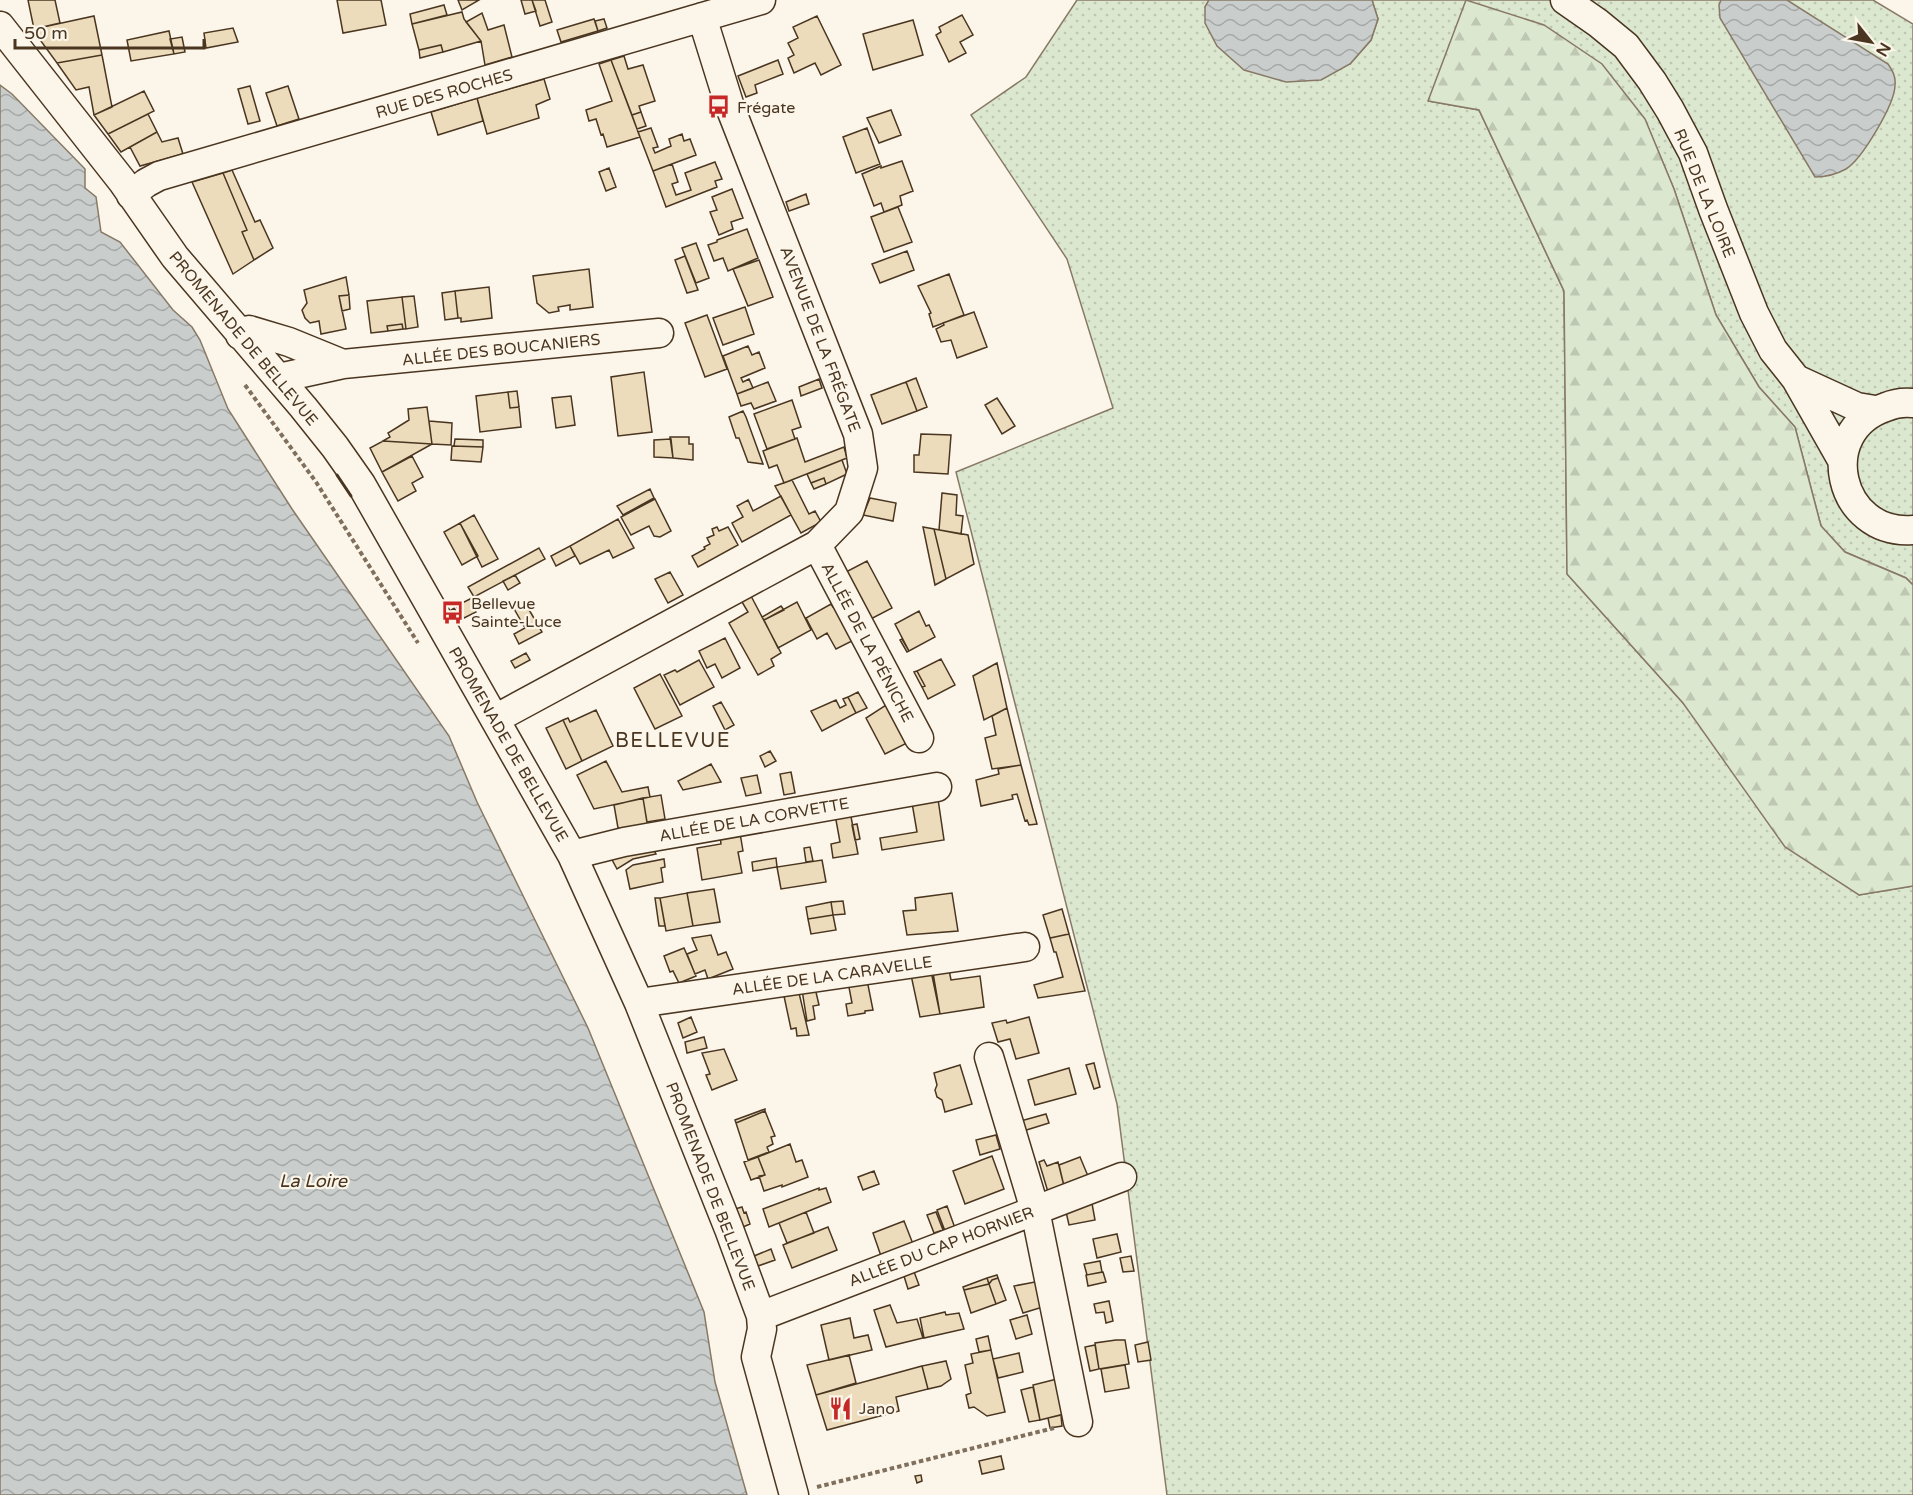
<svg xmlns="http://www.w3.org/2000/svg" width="1913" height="1495" font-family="'Varela Round',sans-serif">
  <defs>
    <pattern id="grass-dots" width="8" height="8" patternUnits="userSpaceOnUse" patternTransform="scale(1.5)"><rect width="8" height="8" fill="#dce7d0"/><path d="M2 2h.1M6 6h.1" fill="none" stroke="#bec7b2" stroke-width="1.8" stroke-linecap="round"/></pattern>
    <pattern id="forest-firs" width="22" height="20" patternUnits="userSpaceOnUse" patternTransform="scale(1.5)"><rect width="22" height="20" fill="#dce7d0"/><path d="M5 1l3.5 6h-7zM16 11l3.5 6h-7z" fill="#bec7b2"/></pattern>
    <pattern id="water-waves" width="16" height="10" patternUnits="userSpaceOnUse" patternTransform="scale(1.5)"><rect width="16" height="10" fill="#c9cecd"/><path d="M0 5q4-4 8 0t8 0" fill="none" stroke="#a5a8a6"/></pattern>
  </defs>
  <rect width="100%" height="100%" fill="#fbf6e9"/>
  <path fill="url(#grass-dots)" stroke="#887966" stroke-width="1.5" d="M1077 0H1209L1205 7 1350 64 1371 40 1378 19 1372 0H1873L1913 24V585L1906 578 1845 552 1821 526 1795 427 1759 387 1716 315 1674 189 1645 120 1428 101 1479 110 1564 291 1567 574 1683 703 1859 895 1913 886V1495H1167L1117 1104 956 472 1113 408 1067 259 971 115 1026 77Z"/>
  <path fill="url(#forest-firs)" stroke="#887966" stroke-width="1.5" d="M1466 0 1544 25 1602 64 1645 119 1674 189 1716 315 1759 387 1795 427 1821 526 1845 552 1906 578 1913 585V886L1859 895 1785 847 1683 703 1567 574 1564 291 1479 110 1428 101Z"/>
  <path fill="url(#water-waves)" stroke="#887966" stroke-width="1.5" d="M1209 0H1372L1378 19 1371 40 1350 64 1321 80 1286 82 1244 70 1217 46 1205 23V7Z
    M1721 0H1787L1888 64C1892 70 1896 76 1895 85 1895 104 1862 159 1846 169 1835 175 1827 177 1815 177L1720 18 1719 5Z
    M0 85 12 94 85 169V188L96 197 101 232 120 242 173 310 192 327 200 340 228 409 292 509 449 736 477 802 588 1028 704 1312 715 1382 747 1495H0Z"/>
  <path fill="#ecdcbc" stroke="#4a3520" stroke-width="1.5" d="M28 0H55L60 23 34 29Z
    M337 0H381L386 25 343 33Z
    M458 0H479L462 10Z
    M521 0H532L536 11 525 14Z
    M532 0H545L552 22 540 26Z
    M444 5 447 15 412 24 410 14Z
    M462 12 464 19 481 41 443 52 441 45 419 50 412 24Z
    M482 13 488 30 504 25 512 57 485 65 481 41 466 22Z
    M962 15 973 35 960 42 966 53 949 62 936 35 941 32 939 27Z
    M94 16 102 55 57 63 35 33 34 29Z
    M817 16 841 65 821 75 815 63 794 73 788 58 794 55 788 43 798 38 793 27Z
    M594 19 598 31 561 42 557 30Z
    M604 19 607 28 598 31 595 21Z
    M913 20 923 55 873 70 863 34Z
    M233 28 238 42 206 48 204 33Z
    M169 31 174 54 131 61 127 40Z
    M182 37 185 52 174 54 170 39Z
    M441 45 443 52 420 58 419 50Z
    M102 55 112 107 94 115 89 87 76 90 57 63Z
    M624 56 628 69 643 65 655 101 639 106 641 112 632 115 611 60Z
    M611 60 640 137 607 147 603 134 601 135 596 119 589 121 586 110 612 101 599 64Z
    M778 60 783 74 755 85 757 93 746 97 738 76Z
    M544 79 550 99 536 105 539 118 487 134 477 98Z
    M250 86 260 121 248 124 238 89Z
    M288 86 299 119 277 126 266 93Z
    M144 91 154 111 108 134 94 115Z
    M477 98 483 121 438 135 431 112Z
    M891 110 901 135 879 143 867 118Z
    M641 112 646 126 637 129 632 115Z
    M148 114 157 132 121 152 108 134Z
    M651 128 658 147 653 148 655 153 671 146 669 139 682 134 684 141 690 139 696 155 653 171 638 132Z
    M867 128 880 164 856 173 843 137Z
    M157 132 162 142 178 138 183 154 140 166 130 147Z
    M902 161 913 191 900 196 902 205 884 212 881 203 874 206 862 174 881 166V168Z
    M715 162 722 179 715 181 717 187 666 207 653 171 672 164 678 182 672 184 676 195 691 190 685 173Z
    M609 168 616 187 606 191 599 172Z
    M232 170 255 222 260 220 273 248 254 260 242 232 247 230 223 173Z
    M223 173 247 230 242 232 254 260 233 274 192 182Z
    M732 189 743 218 731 222 733 229 719 235 710 212 717 210 712 197Z
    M806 194 809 204 789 211 786 202Z
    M898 207 912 242 884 252 871 217Z
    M747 229 758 258 728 271 723 258 714 261 708 245 717 242V240Z
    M696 243 709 278 696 283 682 248Z
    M907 251 914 270 880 283 872 264Z
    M685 256 698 290 687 293 675 260Z
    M759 260 773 297 748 306 733 269Z
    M589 269 593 307 570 310V305L558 307 559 311 549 313 537 303 533 276Z
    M949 274 964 315 933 327 929 314 931 313 918 286Z
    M346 277 349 295 339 296 346 329 321 334 319 321 310 323 305 318 302 310 307 303 304 290Z
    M489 287 492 318 461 322V318H458L455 291Z
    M455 291 458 318 445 320 442 293Z
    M349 295 350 309 342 311 339 296Z
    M414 296 418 327 406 329 402 297Z
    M402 297 406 329H403L402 324 387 326 388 331 371 333 367 301Z
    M745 307 754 334 723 345 713 318Z
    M974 312 987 347 957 358 951 340 941 342 936 329 944 325 943 323Z
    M707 315 727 369 705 377 685 323Z
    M402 324 403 329 388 331 387 326Z
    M748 346 752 355 759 352 765 368 741 378 743 382 749 379 753 388 737 394 723 356Z
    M644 372 652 432 618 436 611 377Z
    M916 378 927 407 917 411 906 382Z
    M819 379 822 388 801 396 799 387Z
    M768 382 776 401 754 409 751 403 741 406 737 394Z
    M906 382 917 411 882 424 871 395Z
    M517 391 519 407 510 408 508 392Z
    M508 392 510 408 519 407 521 427 480 432 476 396Z
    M571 396 575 425 556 428 552 398Z
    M997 398 1015 426 1002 434 985 405Z
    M792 400 801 427 792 430 795 439 767 449 754 414Z
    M427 407 432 444 383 441 390 437 388 433 409 420 408 409Z
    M743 411 746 417 763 464 748 462 739 438H736L729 417Z
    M429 421 452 423 451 445 432 444Z
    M921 434 951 435 948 474 914 472V455H919Z
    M670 437H689V444H693V460L673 458Z
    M797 438 805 462 844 447 847 458 784 483 777 465 769 468 763 451Z
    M455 439 483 440V447L454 446Z
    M671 439 673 458 654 457V440Z
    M383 441 432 444 382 472 370 448Z
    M452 446 483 447 481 462 451 460Z
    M412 456 423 477 412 483 416 491 398 501 382 472Z
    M842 460 847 474 826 484 824 478 811 483 807 474Z
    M824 478 826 484 814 489 811 483Z
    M792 480 809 514 815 511 821 522 801 533 775 486Z
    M650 489 654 498 623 515 617 506Z
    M942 493 957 495 956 515 963 516 961 534 939 530Z
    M781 496 791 515 742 542 732 523 743 517 737 506 748 500 753 511Z
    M870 498 896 503 893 521 863 515Z
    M655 499 671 531 660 537 654 536 649 526 631 535 621 517Z
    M474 515 498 559 482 567 460 523Z
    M618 519 634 548 613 558 609 550 580 564 570 546Z
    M460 523 478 556 462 565 444 532Z
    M717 527 719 531 728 527 738 545 698 567 692 556 705 549 704 547 710 544 707 538 714 535 712 529Z
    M923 527 934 529 946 579 935 585Z
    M934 529 968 535 974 564 946 579Z
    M570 546 575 556 556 566 551 556Z
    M539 548 545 559 474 597 468 587Z
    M867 561 892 608 867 621 842 574Z
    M670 572 683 595 668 603 655 579Z
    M515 575 520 583 508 590 503 581Z
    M751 596 781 653 771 659 774 666 758 675 729 623 748 612 742 602Z
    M474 597 478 603 473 606 476 612 464 618 456 606Z
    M524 601 542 632 519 644 514 634 525 628 513 607Z
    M797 602 811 630 778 648 764 620Z
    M840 603 858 638 836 649 827 633 817 639 806 618 831 604 833 607Z
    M781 606 784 610 764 620 762 617Z
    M454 608 461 619 456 622 450 611Z
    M919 611 926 626 929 625 935 637 909 651 895 624Z
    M725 638 740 668 722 678 715 664 707 668 699 651Z
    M902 639 909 651 907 652 900 640Z
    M526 653 530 660 515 668 511 661Z
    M941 659 955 685 928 699 922 687 925 686 917 671Z
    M699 660 714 687 680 705 664 675 675 670 677 672Z
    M997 663 1007 708 984 720 973 676Z
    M917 671 925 686 922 687 914 672Z
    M660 674 682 716 655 729 634 688Z
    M858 692 867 708 856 713 848 697Z
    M848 697 856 713 822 731 811 711 836 700 840 708 846 705 843 699Z
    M721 702 734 725 725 730 713 706Z
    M886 705 907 743 885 754 866 718Z
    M1007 708 1021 765 992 769 985 738 996 735 992 716Z
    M596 710 613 746 582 761 563 720 568 718 570 722Z
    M563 720 582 761 566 769 546 728Z
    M770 751 776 761 765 767 760 756Z
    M606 761 622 792 648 787 650 797 594 809 577 775Z
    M711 764 721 782 683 790 678 781Z
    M1021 765 1033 810 1037 824 1029 825 1027 820 1025 821 1017 794 1012 795 1013 799 981 806 976 780 999 774 998 769Z
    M791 772 795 793 784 795 780 774Z
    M757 775 761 793 746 796 741 778Z
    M661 795 665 819 647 822 643 798Z
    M643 798 648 829 618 828 614 805Z
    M938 799 944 840 882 850 880 838 917 832 912 803Z
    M849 806 858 854 833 858 831 844 840 842 834 809Z
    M857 824 860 839 855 840 852 825Z
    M740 833 743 851 738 852 742 873 702 880 697 848 721 844 720 836Z
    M810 847 813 861 806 862 804 848Z
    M653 848 656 854 633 859 617 869 610 856Z
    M776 858 777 867 753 871 752 862Z
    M664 859 665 867 661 868 663 882 630 889 626 870 633 865Z
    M822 860 826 882 781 889 777 867Z
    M714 889 720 922 693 926 687 893Z
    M687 893 693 926 666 931 660 898Z
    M952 893 958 931 907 935 903 911 916 910 915 898Z
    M655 898H660L665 926H659Z
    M843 901 845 914 833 915 831 902Z
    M831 902 833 915 808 919 806 907Z
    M1062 909 1069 934 1050 938 1043 915Z
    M833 915 836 930 811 934 808 919Z
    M1069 934 1085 991 1038 998 1034 985 1063 977 1056 952H1054L1050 938Z
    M711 935 718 955 726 952 733 969 708 979 705 970 695 974 687 954 697 950 692 938Z
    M684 948 696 976 679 983 673 971 670 972 664 956Z
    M949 970 951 980 980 976 984 1007 940 1014 933 973Z
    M931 971 940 1014 920 1017 911 975Z
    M866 975 873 1010 865 1011V1013L848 1016 846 1004 852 1003 847 977Z
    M815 988 819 1005 813 1006 815 1019 807 1021 802 990Z
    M799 993 809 1035 797 1036 796 1028 791 1029 784 996Z
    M691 1017 697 1032 683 1038 678 1023Z
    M1029 1017 1039 1053 1016 1059 1010 1039 998 1042 992 1023 1006 1020 1007 1023Z
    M704 1037 707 1048 687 1053 685 1042Z
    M724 1049 737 1080 712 1090 706 1075 710 1074 702 1053Z
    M1094 1063 1100 1087 1094 1089 1086 1065Z
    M960 1065 972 1104 945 1112 942 1100 937 1097 935 1090 937 1085 934 1073Z
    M1069 1068 1076 1094 1035 1105 1028 1080Z
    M765 1109V1111L736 1123 735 1120Z
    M765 1111 775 1136 771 1137 773 1144 767 1147 769 1152 748 1160 736 1123Z
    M1046 1114 1049 1123 1020 1132 1017 1122Z
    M996 1135 1000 1149 980 1155 976 1140Z
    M790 1144 796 1162 802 1160 808 1177 782 1187V1185L764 1191 759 1176 765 1175 758 1157Z
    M992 1156 1004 1189 965 1204 953 1171Z
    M758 1157 765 1175 751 1180 744 1162Z
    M1080 1157 1088 1176 1064 1186 1059 1165Z
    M1044 1160 1047 1166 1058 1162 1064 1186 1048 1192 1039 1162Z
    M874 1171 879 1184 863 1190 858 1177Z
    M819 1188V1190L826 1188 831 1202 769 1227 763 1209Z
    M1091 1198 1095 1220 1069 1225 1064 1203Z
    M947 1206 955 1228 945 1231 937 1210Z
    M742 1207 744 1213 746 1212 750 1224 743 1227 735 1209Z
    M806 1212 814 1233 787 1243 779 1223Z
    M936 1212 943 1230 934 1233 927 1215Z
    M904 1221 913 1244 881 1256 873 1233Z
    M828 1227 837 1250 792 1268 783 1245Z
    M1117 1234 1121 1252 1097 1258 1093 1239Z
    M771 1249 775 1260 758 1266 754 1256Z
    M1131 1256 1134 1271 1123 1272 1120 1258Z
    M1100 1261 1102 1272 1087 1275 1084 1264Z
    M913 1269 919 1285 908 1289 903 1273Z
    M1103 1272 1106 1282 1088 1286 1086 1275Z
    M997 1275 998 1278 992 1280 989 1284 987 1278Z
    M987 1278 989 1284 964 1290 963 1287Z
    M998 1278 1006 1300 996 1304 989 1284 992 1280Z
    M1040 1281 1046 1306 1023 1313 1014 1286Z
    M989 1284 996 1304 971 1313 964 1290Z
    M1109 1301 1113 1321 1106 1323 1104 1312 1096 1313 1094 1304Z
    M890 1305 897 1323 917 1319 923 1338 886 1347 874 1310Z
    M945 1312 946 1315 959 1313 964 1329 924 1338 920 1318Z
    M1027 1315 1032 1334 1016 1339 1010 1320Z
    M850 1318 854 1338 868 1335 872 1350 829 1360 821 1325Z
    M988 1336 991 1350 979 1352 976 1339Z
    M1116 1340H1125L1129 1364 1099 1369 1095 1343Z
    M1148 1342 1151 1360 1138 1362 1135 1345Z
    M1095 1345 1099 1369 1090 1371 1085 1347Z
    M991 1350 1005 1412 987 1416 974 1407 969 1408 966 1395 971 1393 965 1365 973 1363 971 1354Z
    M1019 1353 1023 1372 998 1378 993 1359Z
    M849 1355 856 1383 816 1395 807 1365Z
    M946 1361 951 1379 941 1386 928 1389 922 1366Z
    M1125 1365 1129 1388 1105 1392 1101 1369Z
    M922 1366 928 1389 896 1397 899 1411 827 1430 816 1395Z
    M1061 1378 1068 1413 1040 1420 1033 1385Z
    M1033 1387 1040 1420 1029 1422 1021 1390Z
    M1061 1415 1062 1426 1050 1428 1048 1418Z
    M1001 1456 1004 1469 982 1474 979 1461Z
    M921 1475 922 1481 917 1483 915 1476Z"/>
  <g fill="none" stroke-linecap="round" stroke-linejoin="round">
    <defs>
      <path id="minor" d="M1565 0 1598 23 1626 46 1652 81 1670 110 1693 153 1713 209 1754 313 1773 350 1796 379 1842 460
        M0 26 122 181 175 257 303 407 335 447 361 484 572 855 639 1003 729 1229 761 1316 762 1329 756 1357 794 1495
        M131 195 146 183 159 176 761 0
        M240 335 249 330 289 342 343 364
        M279 378 343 364 659 333
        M1796 379 1857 407 1875 410
        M1913 403C1903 402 1895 403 1886 407 1814 431 1838 536 1913 530
        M817 545 919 738
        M495 719 817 545 849 512 863 468 858 434 730 107 702 17
        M572 855 624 842 937 787
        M639 1003 1025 947
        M989 1057 1035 1210 1078 1422
        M761 1316 1122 1177"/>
    </defs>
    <use href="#minor" stroke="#4a3520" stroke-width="31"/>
    <path stroke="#7f6f5c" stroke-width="4" stroke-dasharray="4.5 3" stroke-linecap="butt" d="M245 385 316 482 418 643
      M817 1487 1054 1428"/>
    <use href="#minor" stroke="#fbf6e9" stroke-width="28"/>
    <path stroke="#4a3520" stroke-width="3" d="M337 475 351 496"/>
  </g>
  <defs>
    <symbol id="bus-bare" viewBox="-9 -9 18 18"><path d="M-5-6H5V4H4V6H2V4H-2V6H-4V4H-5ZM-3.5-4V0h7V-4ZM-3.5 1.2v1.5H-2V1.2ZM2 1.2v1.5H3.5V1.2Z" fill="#c62828" stroke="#fbf6e9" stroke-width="2.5" paint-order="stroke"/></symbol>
    <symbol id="restaurant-bare" viewBox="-9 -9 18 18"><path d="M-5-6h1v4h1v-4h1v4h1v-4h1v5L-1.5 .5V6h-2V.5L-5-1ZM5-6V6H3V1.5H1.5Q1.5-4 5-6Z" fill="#c62828" stroke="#fbf6e9" stroke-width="2.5" paint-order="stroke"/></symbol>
  </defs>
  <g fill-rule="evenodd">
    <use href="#bus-bare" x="702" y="90" width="33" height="33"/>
    <use href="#bus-bare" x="436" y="596" width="33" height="33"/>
    <use href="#restaurant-bare" x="824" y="1392" width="33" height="33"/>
  </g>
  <g text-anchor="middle" stroke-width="4.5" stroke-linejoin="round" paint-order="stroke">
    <g font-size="16" fill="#4a3520" stroke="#fbf6e9">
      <text transform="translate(444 93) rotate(-16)" y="6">RUE DES ROCHES</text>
      <text transform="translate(1705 193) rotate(68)" y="6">RUE DE LA LOIRE</text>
      <text transform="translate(244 338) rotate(50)" y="6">PROMENADE DE BELLEVUE</text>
      <text transform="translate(821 339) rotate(69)" y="6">AVENUE DE LA FRÉGATE</text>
      <text transform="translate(501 349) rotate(-6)" y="6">ALLÉE DES BOUCANIERS</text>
      <text transform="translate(868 642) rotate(62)" y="6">ALLÉE DE LA PÉNICHE</text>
      <text transform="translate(509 744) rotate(60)" y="6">PROMENADE DE BELLEVUE</text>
      <text transform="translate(754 819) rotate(-10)" y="6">ALLÉE DE LA CORVETTE</text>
      <text transform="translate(832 975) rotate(-8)" y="6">ALLÉE DE LA CARAVELLE</text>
      <text transform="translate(711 1186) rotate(69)" y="6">PROMENADE DE BELLEVUE</text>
      <text transform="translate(941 1246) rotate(-21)" y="6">ALLÉE DU CAP HORNIER</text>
    </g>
    <g font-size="16" fill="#4a3520" stroke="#fbf6e9" text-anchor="start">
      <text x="737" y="113">Frégate</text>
      <text x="471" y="609">Bellevue<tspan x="471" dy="18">Sainte-Luce</tspan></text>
      <text x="859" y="1414">Jano</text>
    </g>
    <g font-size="18" font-style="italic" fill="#4a3520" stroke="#fbf6e9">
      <text x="313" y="1187">La Loire</text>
    </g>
    <g font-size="20" letter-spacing="1.5" fill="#4a3520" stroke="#fbf6e9">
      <text x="673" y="747">BELLEVUE</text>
    </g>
  </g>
  <g transform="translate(1871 42) rotate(121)" stroke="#fbf6e9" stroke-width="4.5" paint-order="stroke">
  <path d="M0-4.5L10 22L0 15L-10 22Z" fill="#4a3520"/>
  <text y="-9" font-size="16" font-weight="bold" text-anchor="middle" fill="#4a3520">N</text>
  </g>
  <path d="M15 39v9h189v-9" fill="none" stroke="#4a3520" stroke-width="3"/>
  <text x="24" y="39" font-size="18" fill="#4a3520" stroke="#fbf6e9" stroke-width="4.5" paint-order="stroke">50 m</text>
</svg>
